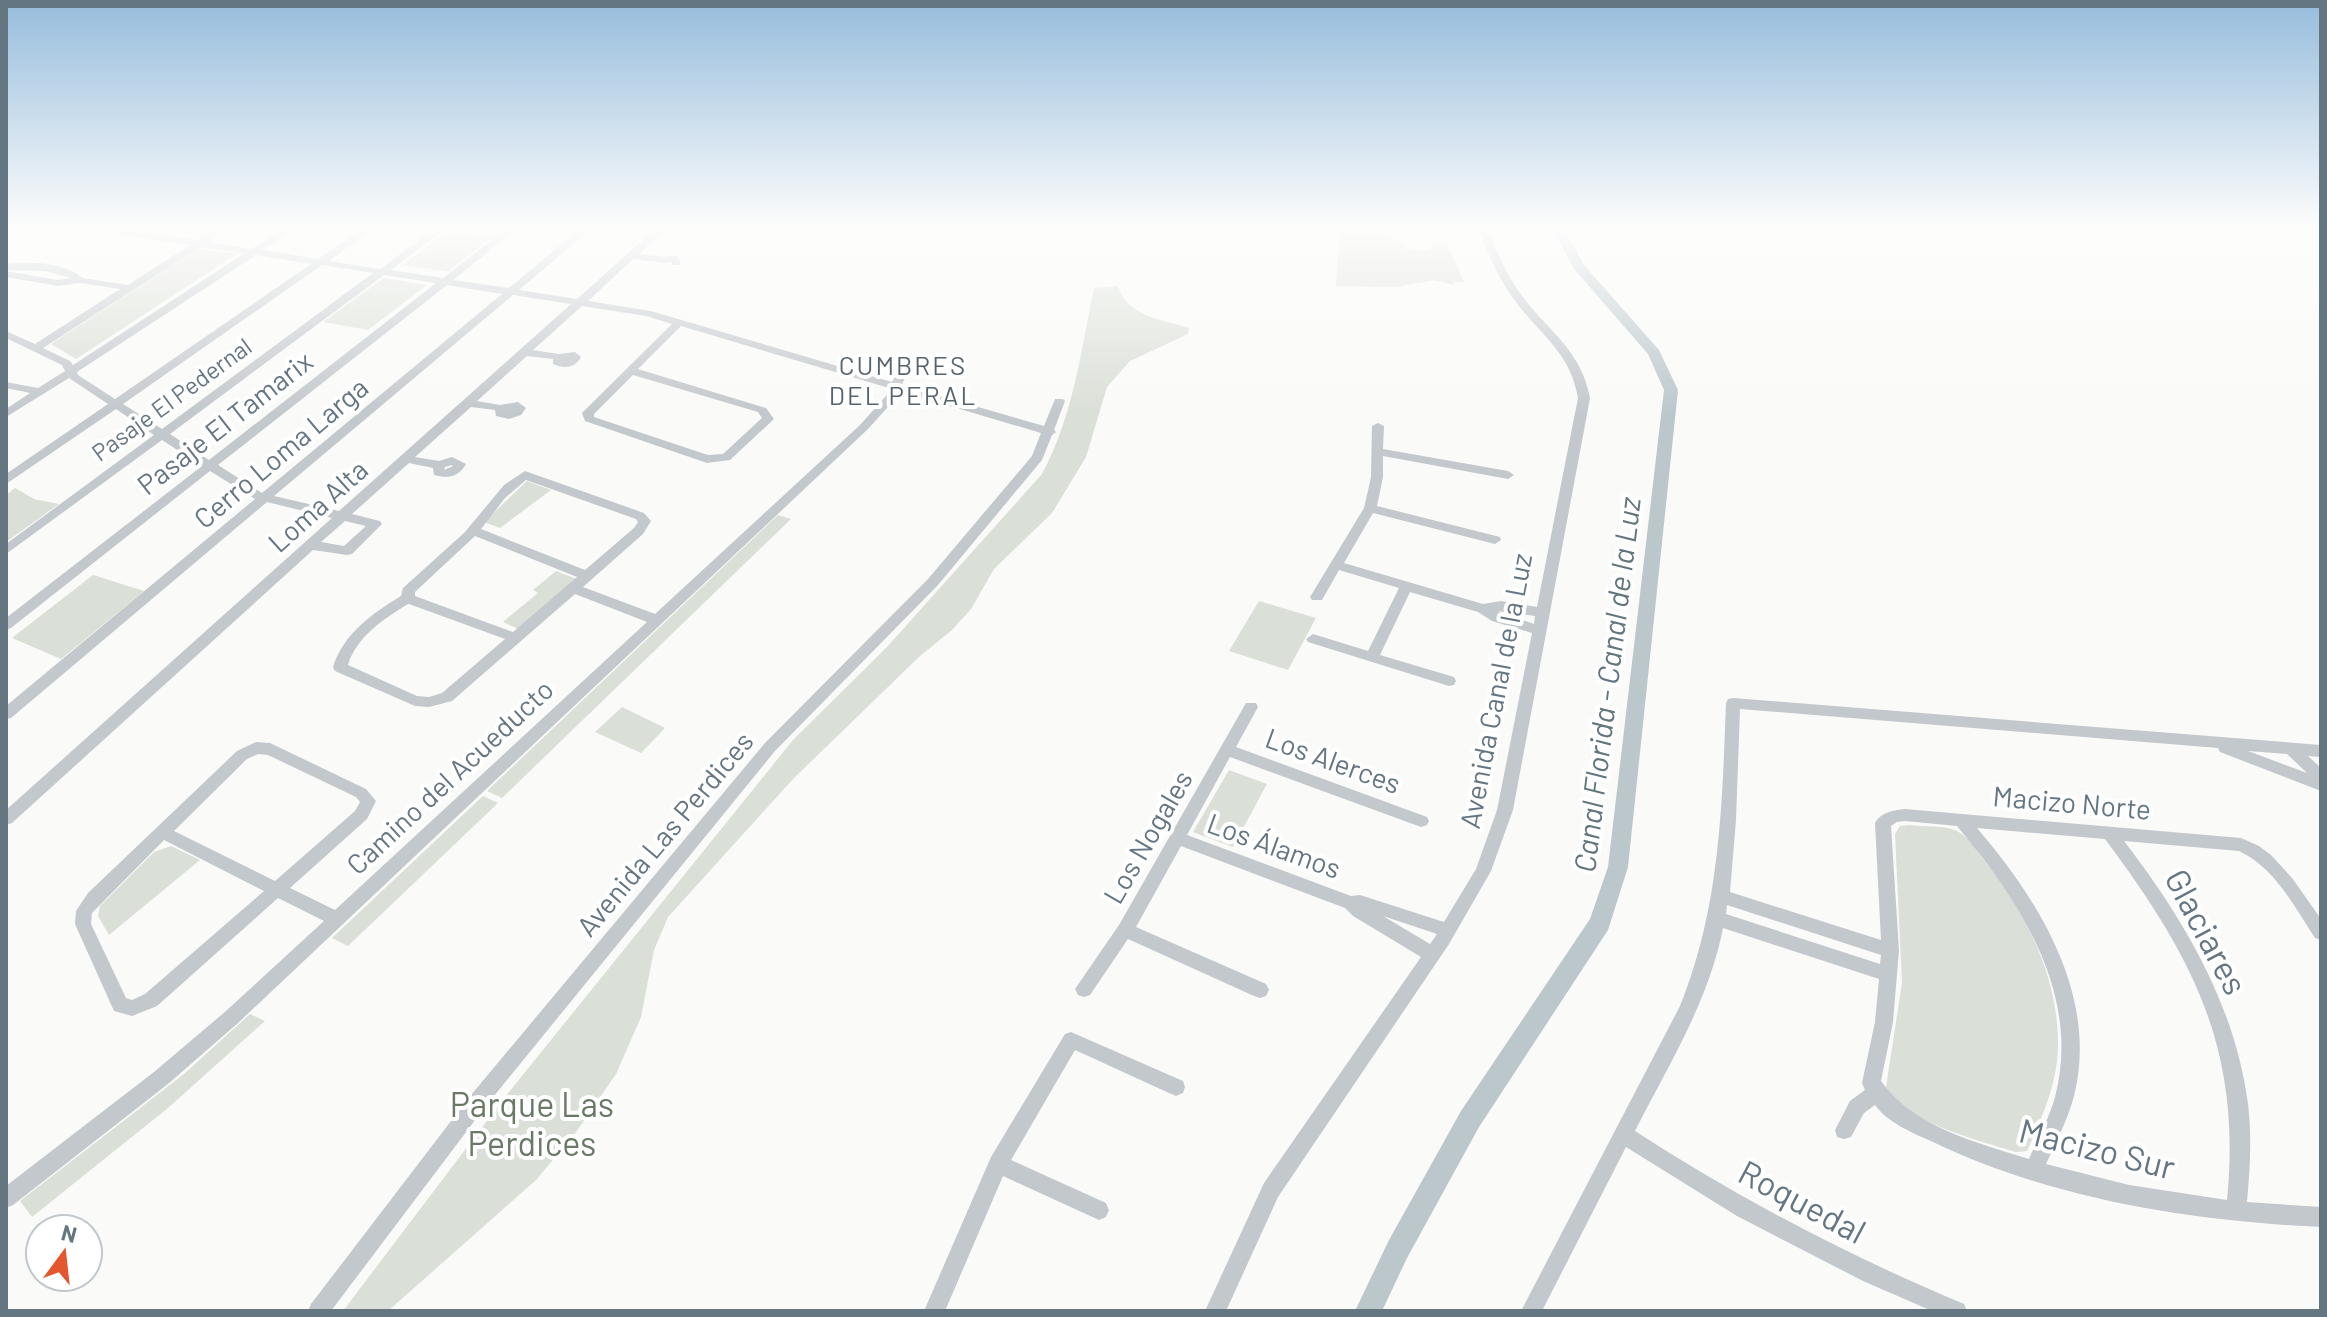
<svg xmlns="http://www.w3.org/2000/svg" width="2327" height="1317" font-family="Barlow,sans-serif">
  <rect width="100%" height="100%" fill="#fafaf8"/>
  <path fill="#dadfd7" d="M451 229 495 235 448 272 403 265Z
    M1340 229H1384C1403 241 1398 254 1430 250L1434 242 1447 243 1464 282H1454V285L1434 280 1396 287 1336 286Z
    M197 249 238 253 76 359 51 344Z
    M384 278 427 285 368 330 323 322Z
    M1118 286C1126 316 1163 320 1189 328L1188 334 1130 361 1107 387 1086 457 1052 513 994 569 971 609 952 630 920 656 794 778 668 917 654 950 641 1017 616 1074 574 1135 536 1180 388 1311H343L505 1097 793 740 887 647 1042 474C1073 417 1081 351 1094 288Z
    M527 481 551 490 500 528 484 522Z
    M15 488 34 499 59 504 6 542V495Z
    M778 515 791 519 502 798 487 791Z
    M556 571 577 579 518 629 503 622 538 593 533 590Z
    M93 575 144 591 61 659 12 638Z
    M1259 601 1316 618 1288 670 1229 651Z
    M622 707 665 728 641 753 595 732Z
    M1229 770 1267 784 1233 847 1193 832Z
    M483 796 498 803 348 946 332 938Z
    M1909 825C1923 827 1944 825 1957 831 1967 836 1976 849 1982 858 2025 910 2059 977 2058 1047 2057 1085 2042 1117 2027 1151L2016 1152C1984 1142 1898 1120 1886 1087L1902 983 1895 834 1900 826Z
    M171 846 200 860 109 935 98 916 100 906 154 852Z
    M250 1014 265 1021 168 1108 32 1217 20 1201 184 1074Z"/>
  <g fill="none" stroke-linecap="round" stroke-linejoin="round">
    <path fill="#bbc7cb" fill-rule="evenodd" d="M1552 229H1564L1584 265 1659 350 1678 390 1628 867 1608 930 1479 1127 1407 1258 1382 1311H1355L1389 1240 1461 1111 1590 919 1608 867 1664 390 1648 354 1575 270Z"/>
    <path fill="#c3c8cc" fill-rule="evenodd" d="M101 229H125L197 240 214 229H226L208 242 252 249 282 229H294L263 250 318 259 362 229H373L329 261 380 269 434 229H445L391 270 443 278 506 229H517L453 280 509 288 580 229H591L519 290 577 299 655 229H666L639 254 663 257 677 256 681 263 679 265H673L671 262 663 263 633 259 588 301 651 311 892 382 899 368H907L908 370 902 385 1044 426 1055 399H1063L1065 401 1054 430 1056 432 1052 435 1042 460 938 585 775 751 485 1107 331 1311H308L311 1304 471 1095 765 743 928 579 1032 456 1041 433 899 391 895 399 868 429 238 1023 168 1084 13 1205 6 1208V1186L154 1072 226 1011 324 921 278 898 157 1006 132 1016 114 1011 75 924 76 911 88 893 237 751 256 742 270 743 366 789 376 801 367 819 290 888 335 910 647 622 575 594 452 701 429 707 415 706 335 671 333 667C343 634 373 613 401 596L403 588 465 532 504 485 525 471 644 513 651 521 643 534 583 587 655 614 860 425 886 396 889 388 681 326 638 369 766 408 774 419 730 460 707 463 585 421 582 413 584 411 672 324 646 316 582 306 533 350 559 354 575 352 581 357C575 368 565 369 553 364V359L527 356 477 401 500 405 518 402 526 408 521 415 509 419 496 416 495 410 471 407 415 457 439 461 452 457 466 464C459 477 448 479 434 475L433 468 409 463 352 514 380 521 382 524 352 554 347 555 313 550 12 823 6 825V810L332 518 267 502 11 718 6 719V706L255 499 210 471 11 628 6 630V618L202 466 162 440 6 554V544L154 435 116 409 6 484V474L108 404 69 378 6 417V409L30 393 6 388V382L38 388 65 371 62 365 6 338V331L35 344 120 289 79 283 58 286 6 277V271L58 280 71 278 45 271 6 270V264C30 261 64 262 83 278L128 285 190 245 106 232ZM200 247 245 253 73 365 70 361 43 348ZM256 255 311 264 115 399 78 375 77 372ZM322 265 373 273 162 429 123 404ZM384 275 436 283 209 460 170 434ZM447 285 502 294 262 493 218 465ZM513 295 571 304 339 511 274 496ZM633 375 758 412 762 418 723 454 708 455 594 417V414ZM452 465 453 466 444 470 445 467ZM526 480 636 519 638 522 634 528 585 570 481 529 505 498ZM345 521 366 526 344 546 321 542ZM475 536 577 577 513 632 415 596V592ZM408 604H409L505 639 442 693 429 697 417 696 348 665C356 637 385 618 408 604ZM258 754 268 755 356 797 360 802 355 811 275 881 174 831 247 759ZM164 840 264 891 145 994 132 1000 126 998 91 924 92 913Z
      M1478 229H1488C1497 252 1507 276 1522 296 1549 332 1581 350 1590 398L1513 810 1491 871 1449 944 1278 1197 1226 1311H1205L1264 1183 1421 957 1353 916 1345 908 1181 846 1136 927 1266 984 1269 990 1266 996 1260 998 1254 996 1128 939 1090 995 1084 997 1078 995 1075 989 1119 925 1246 703H1256L1258 707 1236 747 1427 817 1429 821 1427 825 1421 827 1230 757 1187 835 1351 896 1360 895 1444 922 1476 869 1497 810 1532 633 1492 621 1478 612 1410 592 1380 655 1454 677 1456 681 1454 685 1449 686 1308 642 1306 639 1313 634 1368 651 1399 588 1339 570 1322 600H1312L1310 597 1364 508 1371 477 1372 426 1378 423 1384 426 1383 449 1508 471 1514 475 1508 479 1383 456V477L1377 506 1500 537 1501 540 1495 544 1373 513 1344 563 1483 604 1501 601 1537 607 1578 398C1570 352 1541 336 1515 301 1499 279 1488 254 1478 229ZM1497 611 1535 616 1534 624ZM1383 916 1437 934 1430 944Z
      M1733 698 2321 745V757L2308 756 2321 768V791L2220 752 2218 748 1740 709 1736 820 1730 892 1881 940 1875 823C1881 812 1894 810 1905 809L2241 838 2259 846 2271 855 2292 878 2321 919V940L2315 938C2294 906 2275 868 2239 851L2124 841C2184 919 2235 1005 2248 1104 2252 1137 2250 1169 2247 1202L2321 1207V1227C2189 1221 2051 1199 1931 1141 1912 1133 1887 1122 1875 1105L1864 1113 1851 1137 1844 1139 1837 1137 1835 1130 1850 1101 1865 1090 1862 1083 1875 1022 1879 979 1723 928C1709 1001 1668 1066 1635 1131 1740 1199 1849 1256 1964 1304L1967 1311H1932L1863 1281 1737 1216 1626 1147 1542 1311H1521L1680 1006C1720 907 1722 808 1726 703L1728 699ZM2248 751 2287 754 2307 773ZM1905 821 1957 826C2019 900 2082 994 2055 1097 2049 1119 2038 1138 2029 1159 1978 1143 1913 1127 1881 1081L1893 1022 1899 950 1891 826 1897 822ZM1977 828 2105 839C2193 957 2242 1049 2227 1200L2129 1185 2046 1164C2056 1142 2068 1119 2074 1096 2099 997 2039 900 1977 828ZM1727 905 1881 955 1880 964 1726 914Z
      M1071 1032 1183 1081 1185 1087 1183 1093 1176 1096 1169 1093 1075 1050 1011 1160 1106 1203 1109 1210 1106 1217 1099 1220 1003 1176 945 1311H924L991 1157 1065 1034Z"/>
  </g>
  <linearGradient id="sky" x2="0" y2="1"><stop stop-color="#96bcdc"/><stop offset="0.55" stop-color="#fdfdfc"/><stop offset="1" stop-color="#fdfdfc" stop-opacity="0"/></linearGradient>
  <rect width="2327" height="414" fill="url(#sky)"/>
  <g text-anchor="middle" stroke-width="8" stroke-linejoin="round" paint-order="stroke">
    <g font-size="24" fill="#657683" stroke="#fff">
      <text transform="translate(172 400) rotate(-36)" y="8">Pasaje El Pedernal</text>
    </g>
    <g font-size="26" letter-spacing="2" fill="#57646e" stroke="#fff">
      <text x="903" y="375">CUMBRES<tspan x="903" dy="30">DEL PERAL</tspan></text>
    </g>
    <g font-size="28" fill="#657683" stroke="#fff">
      <text transform="translate(225 423) rotate(-38)" y="10">Pasaje El Tamarix</text>
      <text transform="translate(281 453) rotate(-40)" y="10">Cerro Loma Larga</text>
      <text transform="translate(318 506) rotate(-42)" y="10">Loma Alta</text>
      <text transform="translate(1496 691) rotate(-79)" y="10">Avenida Canal de la Luz</text>
      <text transform="translate(1333 761) rotate(20)" y="10">Los Alerces</text>
      <text transform="translate(450 777) rotate(-43)" y="10">Camino del Acueducto</text>
      <text transform="translate(2072 803) rotate(5)" y="10">Macizo Norte</text>
      <text transform="translate(665 834) rotate(-50)" y="10">Avenida Las Perdices</text>
      <text transform="translate(1148 837) rotate(-60)" y="10">Los Nogales</text>
      <text transform="translate(1274 846) rotate(20)" y="10">Los Álamos</text>
    </g>
    <g font-size="30" font-style="italic" fill="#60757c" stroke="#fff">
      <text transform="translate(1608 685) rotate(-83)" y="10">Canal Florida - Canal de la Luz</text>
    </g>
    <g font-size="34" fill="#657683" stroke="#fff">
      <text transform="translate(2206 932) rotate(62)" y="12">Glaciares</text>
      <text transform="translate(2097 1149) rotate(14)" y="12">Macizo Sur</text>
      <text transform="translate(1802 1202) rotate(28)" y="12">Roquedal</text>
    </g>
    <g font-size="34" fill="#687a64" stroke="#fff">
      <text x="532" y="1117">Parque Las<tspan x="532" dy="39">Perdices</tspan></text>
    </g>
  </g>
  <rect width="2327" height="1317" fill="none" stroke="#657683" stroke-width="16"/>
  <g transform="translate(64 1253) rotate(15)"><circle r="38" fill="#ffffff" stroke="#c1c8cd" stroke-width="2"/>
  <path d="M0-6L14 30L0 20L-14 30Z" fill="#e4572e"/>
  <text y="-12" font-size="22" font-weight="bold" text-anchor="middle" fill="#657683">N</text>
  </g>
</svg>
